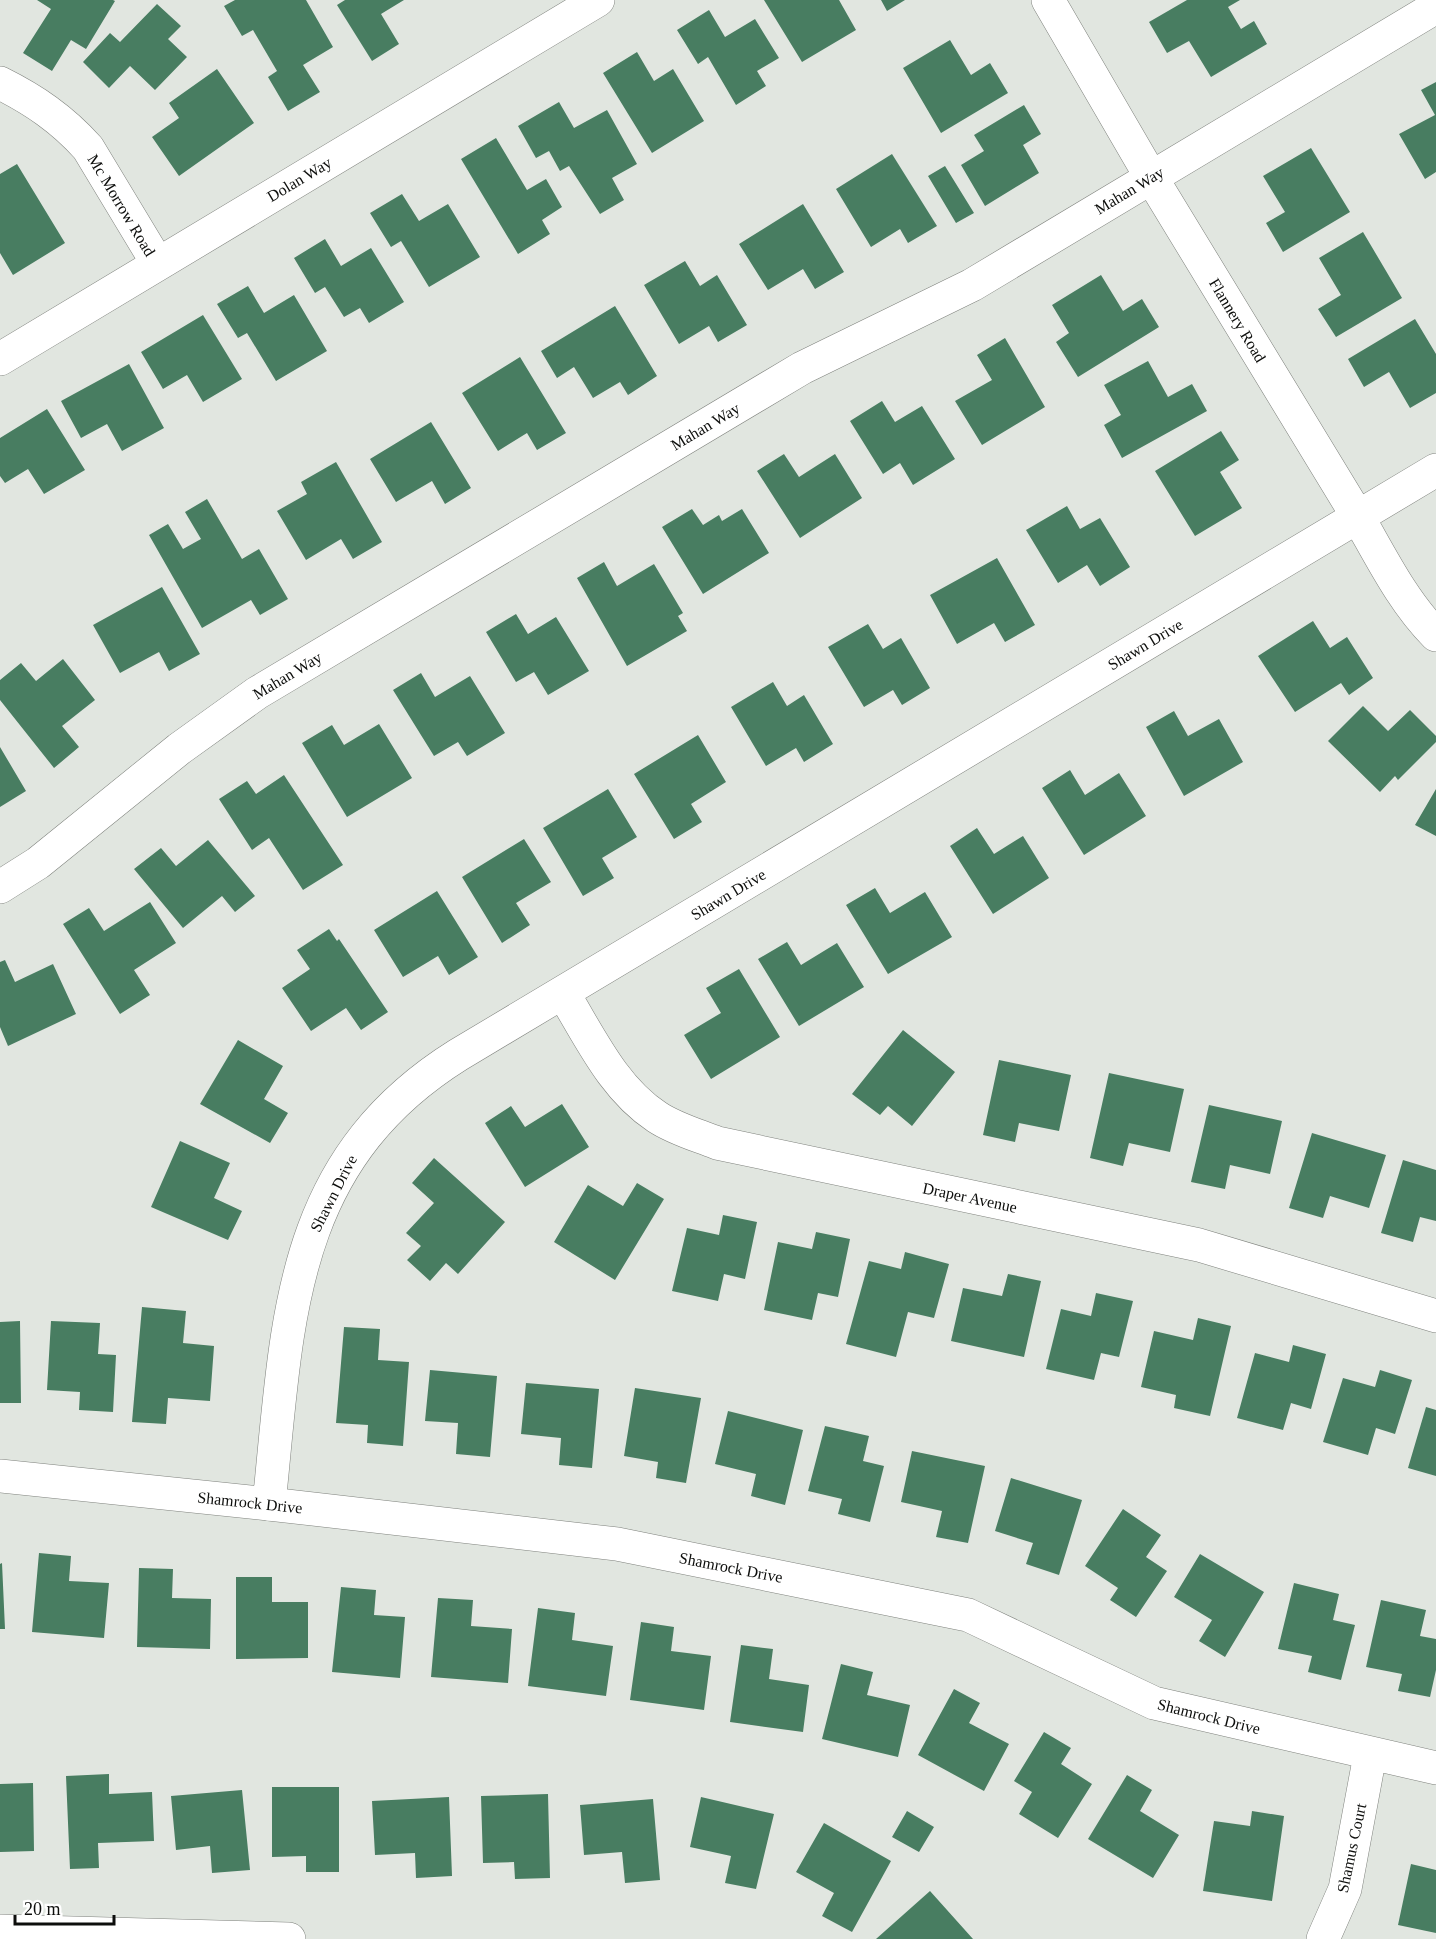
<svg xmlns="http://www.w3.org/2000/svg" width="1436" height="1939" font-family="'Times New Roman',serif">
  <rect width="100%" height="100%" fill="#e1e6e0"/>
  <path fill="#487d61" d="M37 0H113L115 1 86 49 71 40 52 71 23 53 51 9Z
    M235 0H306L333 47 303 65 320 92 288 111 268 77 277 71 253 30 242 36 224 6Z
    M345 0H404L381 14 399 44 372 61 337 5Z
    M764 0H839L856 30 802 62Z
    M881 0H905L887 11Z
    M1187 0H1240L1228 7 1241 29 1254 21 1267 44 1211 77 1189 41 1167 53 1149 22Z
    M157 4 181 26 168 39 187 57 155 90 130 66 109 88 83 62 110 33 120 42Z
    M709 10 725 37 755 19 779 58 757 71 766 86 736 105 708 57 698 64 677 30Z
    M950 40 971 75 990 63 1008 93 941 133 903 68Z
    M637 52 654 81 673 69 704 121 652 153 603 73Z
    M217 69 254 123 179 176 152 137 179 118 169 103Z
    M1436 82V172L1425 179 1399 134 1435 115 1421 90Z
    M559 102 574 128 607 110 637 164 612 178 624 200 600 214 569 166 560 171 549 151 536 158 518 126Z
    M1024 105 1041 134 1023 145 1039 173 985 206 961 165 984 151 974 135Z
    M496 138 527 190 546 179 562 207 542 220 550 234 518 254 461 159Z
    M1311 148 1350 212 1283 252 1266 223 1285 212 1263 176Z
    M892 154 937 226 908 243 900 229 871 247 836 189Z
    M17 164 65 243 13 275 0 253V174Z
    M945 166 974 213 956 223 928 176Z
    M402 194 419 221 448 204 480 257 429 287 401 241 391 247 370 213Z
    M803 204 844 272 815 289 803 269 768 290 739 244Z
    M1363 232 1402 298 1336 337 1318 309 1341 295 1319 258Z
    M325 239 341 266 371 248 404 302 369 323 360 308 344 317 325 287 315 293 294 258Z
    M685 261 700 286 717 275 747 325 718 342 709 326 679 344 644 285Z
    M1101 275 1123 311 1142 299 1159 327 1078 377 1056 342 1069 333 1052 305Z
    M248 286 264 313 294 295 327 351 276 381 247 333 238 338 217 304Z
    M615 306 657 376 628 395 620 382 593 398 574 367 557 378 541 351Z
    M203 315 242 379 203 402 187 375 163 389 141 352Z
    M1415 319 1436 354V393L1410 408 1389 372 1364 387 1348 359Z
    M1005 338 1045 407 982 445 955 401 992 380 977 355Z
    M520 357 566 433 537 450 527 433 498 451 462 393Z
    M1148 361 1168 397 1192 384 1207 411 1122 458 1104 425 1121 415 1104 385Z
    M129 364 164 428 122 451 107 424 81 438 61 401Z
    M882 401 895 422 922 406 955 459 913 485 900 463 883 474 850 421Z
    M47 409 85 470 44 494 28 469 5 483 0 476V438Z
    M431 422 471 488 445 504 432 481 396 502 370 459Z
    M1221 431 1239 460 1220 472 1242 508 1195 536 1155 471Z
    M784 454 799 477 835 454 862 498 800 538 757 471Z
    M336 462 382 542 353 559 341 539 306 560 277 511 307 494 301 482Z
    M207 499 242 559 259 549 288 599 260 615 251 600 202 628 149 535 168 524 183 549 201 539 185 512Z
    M1067 506 1080 529 1100 518 1130 567 1100 586 1087 565 1058 583 1026 530Z
    M692 509 703 525 719 515 722 521 742 509 769 553 703 594 662 527Z
    M997 558 1035 625 1005 642 994 623 957 644 930 595Z
    M604 562 617 586 654 564 683 613 678 616 687 631 627 666 577 578Z
    M162 587 200 654 169 671 159 652 120 673 93 625Z
    M516 614 528 634 556 617 589 671 548 695 534 672 516 682 486 632Z
    M1313 621 1330 648 1347 637 1373 678 1349 695 1341 683 1295 712 1258 656Z
    M868 624 883 649 901 638 930 688 902 705 893 690 864 707 828 647Z
    M63 659 95 700 62 726 79 747 54 768 0 700V680L21 663 36 681Z
    M421 673 435 697 470 676 505 733 467 756 458 742 434 756 393 690Z
    M773 682 787 706 804 695 833 744 804 762 796 748 766 766 731 707Z
    M1363 706 1388 731 1410 710 1436 736V742L1398 780 1395 776 1380 792 1328 741Z
    M1174 711 1188 736 1219 719 1243 762 1184 796 1146 727Z
    M379 724 412 778 347 817 302 743 332 725 344 745Z
    M698 735 726 782 691 804 702 822 674 839 634 774Z
    M0 747 26 791 0 807Z
    M1070 770 1085 795 1119 773 1146 816 1084 855 1042 788Z
    M284 775 343 865 303 890 269 838 252 850 219 799 247 781 256 794Z
    M608 789 637 837 602 858 614 878 583 896 543 828Z
    M1436 789V836L1415 825Z
    M977 828 994 854 1023 836 1049 878 993 914 950 846Z
    M524 839 551 882 516 903 530 925 502 943 462 877Z
    M208 840 255 896 235 912 222 896 183 928 134 869 161 848 176 866Z
    M875 888 890 913 925 892 952 937 888 974 846 905Z
    M437 891 478 957 449 975 438 956 403 977 374 930Z
    M150 902 176 943 134 970 150 995 120 1014 63 924 89 908 104 931Z
    M329 929 337 941 339 939 388 1012 361 1030 346 1008 311 1031 282 988 310 969 297 950Z
    M787 942 801 965 837 943 864 987 799 1026 758 959Z
    M5 960 15 982 53 964 76 1014 8 1046 0 1027V962Z
    M739 969 780 1037 711 1079 684 1035 721 1013 706 988Z
    M903 1030 955 1072 912 1126 888 1106 880 1115 852 1094Z
    M238 1040 283 1066 264 1099 288 1113 270 1143 200 1104Z
    M999 1060 1071 1075 1059 1131 1019 1123 1015 1142 983 1135Z
    M1109 1073 1184 1089 1170 1152 1129 1143 1123 1166 1090 1158Z
    M562 1104 589 1147 525 1187 485 1123 511 1106 525 1127Z
    M1209 1105 1282 1121 1270 1174 1230 1165 1225 1189 1191 1182Z
    M1312 1133 1386 1155 1369 1208 1330 1196 1323 1218 1289 1208Z
    M180 1141 230 1163 214 1198 242 1211 228 1240 151 1207Z
    M434 1158 505 1222 458 1274 446 1263 430 1281 407 1260 421 1246 406 1233 434 1203 412 1183Z
    M1403 1160 1436 1170V1221L1420 1217 1413 1242 1381 1233Z
    M637 1183 664 1199 615 1280 554 1242 588 1185 623 1206Z
    M723 1215 757 1222 745 1279 724 1274 718 1301 672 1291 687 1228 719 1235Z
    M816 1232 850 1239 838 1297 818 1293 812 1320 764 1310 778 1242 812 1249Z
    M905 1252 949 1264 934 1318 908 1312 896 1357 846 1344 869 1261 901 1269Z
    M1008 1274 1041 1281 1024 1357 951 1341 963 1288 1002 1296Z
    M1096 1293 1133 1301 1119 1357 1101 1353 1094 1380 1046 1369 1061 1309 1091 1316Z
    M142 1307 186 1311 183 1343 214 1346 210 1401 168 1398 166 1424 132 1422Z
    M1198 1318 1231 1326 1210 1416 1174 1408 1176 1395 1141 1387 1154 1331 1193 1340Z
    M20 1321 21 1403H0V1322Z
    M51 1321 100 1323 98 1354 116 1355 113 1412 79 1410 80 1392 47 1390Z
    M344 1327 380 1329 378 1360 409 1362 403 1446 367 1443 368 1425 336 1423Z
    M1293 1345 1326 1354 1311 1409 1291 1403 1283 1430 1237 1418 1255 1353 1289 1362Z
    M430 1370 497 1376 490 1457 456 1454 458 1423 425 1421Z
    M1380 1370 1412 1380 1395 1434 1376 1428 1368 1455 1323 1442 1343 1378 1375 1387Z
    M526 1383 599 1389 592 1468 559 1465 561 1438 521 1434Z
    M635 1388 701 1398 686 1483 656 1478 658 1462 624 1456Z
    M1426 1407 1436 1410V1476L1408 1468Z
    M728 1411 803 1430 785 1505 751 1496 756 1474 715 1464Z
    M825 1426 869 1436 863 1461 884 1466 870 1522 838 1514 842 1499 808 1491Z
    M912 1451 985 1466 968 1543 936 1537 942 1511 901 1502Z
    M1011 1478 1082 1500 1059 1575 1026 1564 1033 1543 995 1531Z
    M1123 1509 1161 1535 1146 1557 1167 1571 1136 1617 1110 1600 1118 1588 1085 1566Z
    M39 1553 71 1556 69 1581 109 1583 104 1638 32 1632Z
    M1200 1554 1264 1592 1225 1657 1199 1641 1212 1620 1174 1597Z
    M2 1563 5 1629H0V1564Z
    M139 1568 173 1569 172 1598 211 1599 210 1649 137 1647Z
    M236 1577H272V1602H308V1658L236 1659Z
    M1294 1583 1339 1594 1333 1620 1355 1625 1341 1680 1308 1672 1312 1656 1278 1649Z
    M341 1587 376 1590 374 1615 405 1617 400 1678 332 1672Z
    M438 1598 473 1600 471 1626 512 1629 508 1683 431 1677Z
    M1381 1600 1426 1610 1420 1636 1436 1639V1670L1430 1697 1398 1691 1402 1674 1366 1667Z
    M538 1608 575 1613 572 1640 613 1646 606 1696 528 1686Z
    M641 1622 674 1627 671 1651 711 1656 704 1710 630 1700Z
    M741 1645 773 1649 769 1679 809 1685 803 1732 730 1722Z
    M841 1664 873 1672 867 1695 910 1705 898 1757 822 1739Z
    M954 1689 980 1703 969 1723 1009 1744 984 1791 918 1755Z
    M1044 1732 1071 1748 1061 1764 1092 1784 1058 1838 1019 1814 1032 1792 1014 1781Z
    M109 1774V1794L152 1792 154 1841 98 1843 99 1868 70 1869 66 1776Z
    M1127 1775 1152 1790 1140 1811 1179 1835 1153 1878 1088 1839Z
    M33 1783 34 1851 0 1852V1784Z
    M272 1787H339V1872H306V1856L272 1857Z
    M242 1790 250 1870 212 1873 210 1846 176 1850 171 1796Z
    M548 1794 550 1878 515 1879 514 1862 483 1863 481 1796Z
    M449 1797 452 1876 416 1878 415 1853 375 1855 372 1801Z
    M701 1797 774 1814 756 1889 725 1883 731 1856 690 1847Z
    M653 1799 660 1880 625 1883 622 1852 584 1855 580 1805Z
    M907 1811 934 1827 919 1852 892 1837Z
    M1252 1811 1284 1816 1272 1901 1203 1891 1214 1821 1250 1826Z
    M824 1823 891 1861 852 1932 822 1916 834 1893 796 1872Z
    M1411 1864 1436 1870V1933L1398 1925Z
    M930 1891 973 1939H876Z"/>
  <g fill="none" stroke-linecap="round" stroke-linejoin="round">
    <defs>
      <path id="street" d="M0 83C34 100 62 119 88 148L158 264
        M0 359 598 0
        M1358 517C1381 557 1403 602 1436 635
        M0 887 38 863 179 749 257 693 802 368 972 285 1436 7
        M563 993C590 1037 613 1088 657 1117 675 1129 697 1135 717 1143L1199 1245 1436 1316
        M269 1504 617 1544 968 1615 1154 1703 1436 1768
        M0 1931 289 1939
        M1323 1939 1345 1889 1370 1755"/>
      <path id="secondary" d="M1048 0 1151 177 1358 517
        M0 1476 269 1504C288 1323 286 1163 458 1055L1436 470"/>
    </defs>
    <use href="#street" stroke="#7f827d" stroke-width="34"/>
    <use href="#secondary" stroke="#7f827d" stroke-width="34"/>
    <use href="#street" stroke="#fff" stroke-width="33"/>
    <use href="#secondary" stroke="#fff" stroke-width="33"/>
  </g>
  <g text-anchor="middle" stroke-width="4.5" stroke-linejoin="round" paint-order="stroke">
    <g font-size="16" fill="#0d0e0c" stroke="#fff">
      <text transform="translate(299 179) rotate(-31)" y="6">Dolan Way</text>
      <text transform="translate(1129 190) rotate(-31)" y="6">Mahan Way</text>
      <text transform="translate(122 205) rotate(59)" y="6">Mc Morrow Road</text>
      <text transform="translate(1238 320) rotate(59)" y="6">Flannery Road</text>
      <text transform="translate(705 426) rotate(-31)" y="6">Mahan Way</text>
      <text transform="translate(1145 644) rotate(-31)" y="6">Shawn Drive</text>
      <text transform="translate(287 675) rotate(-31)" y="6">Mahan Way</text>
      <text transform="translate(728 894) rotate(-31)" y="6">Shawn Drive</text>
      <text transform="translate(333 1193) rotate(-63)" y="6">Shawn Drive</text>
      <text transform="translate(970 1197) rotate(12)" y="6">Draper Avenue</text>
      <text transform="translate(250 1502) rotate(6)" y="6">Shamrock Drive</text>
      <text transform="translate(731 1567) rotate(11)" y="6">Shamrock Drive</text>
      <text transform="translate(1209 1716) rotate(14)" y="6">Shamrock Drive</text>
      <text transform="translate(1351 1848) rotate(-78)" y="6">Shamus Court</text>
    </g>
  </g>
  <path d="M15 1915v9h99v-9" fill="none" stroke="#0d0e0c" stroke-width="3"/>
  <text x="24" y="1915" font-size="18" fill="#0d0e0c" stroke="#ffffff" stroke-width="4.5" paint-order="stroke">20 m</text>
</svg>
